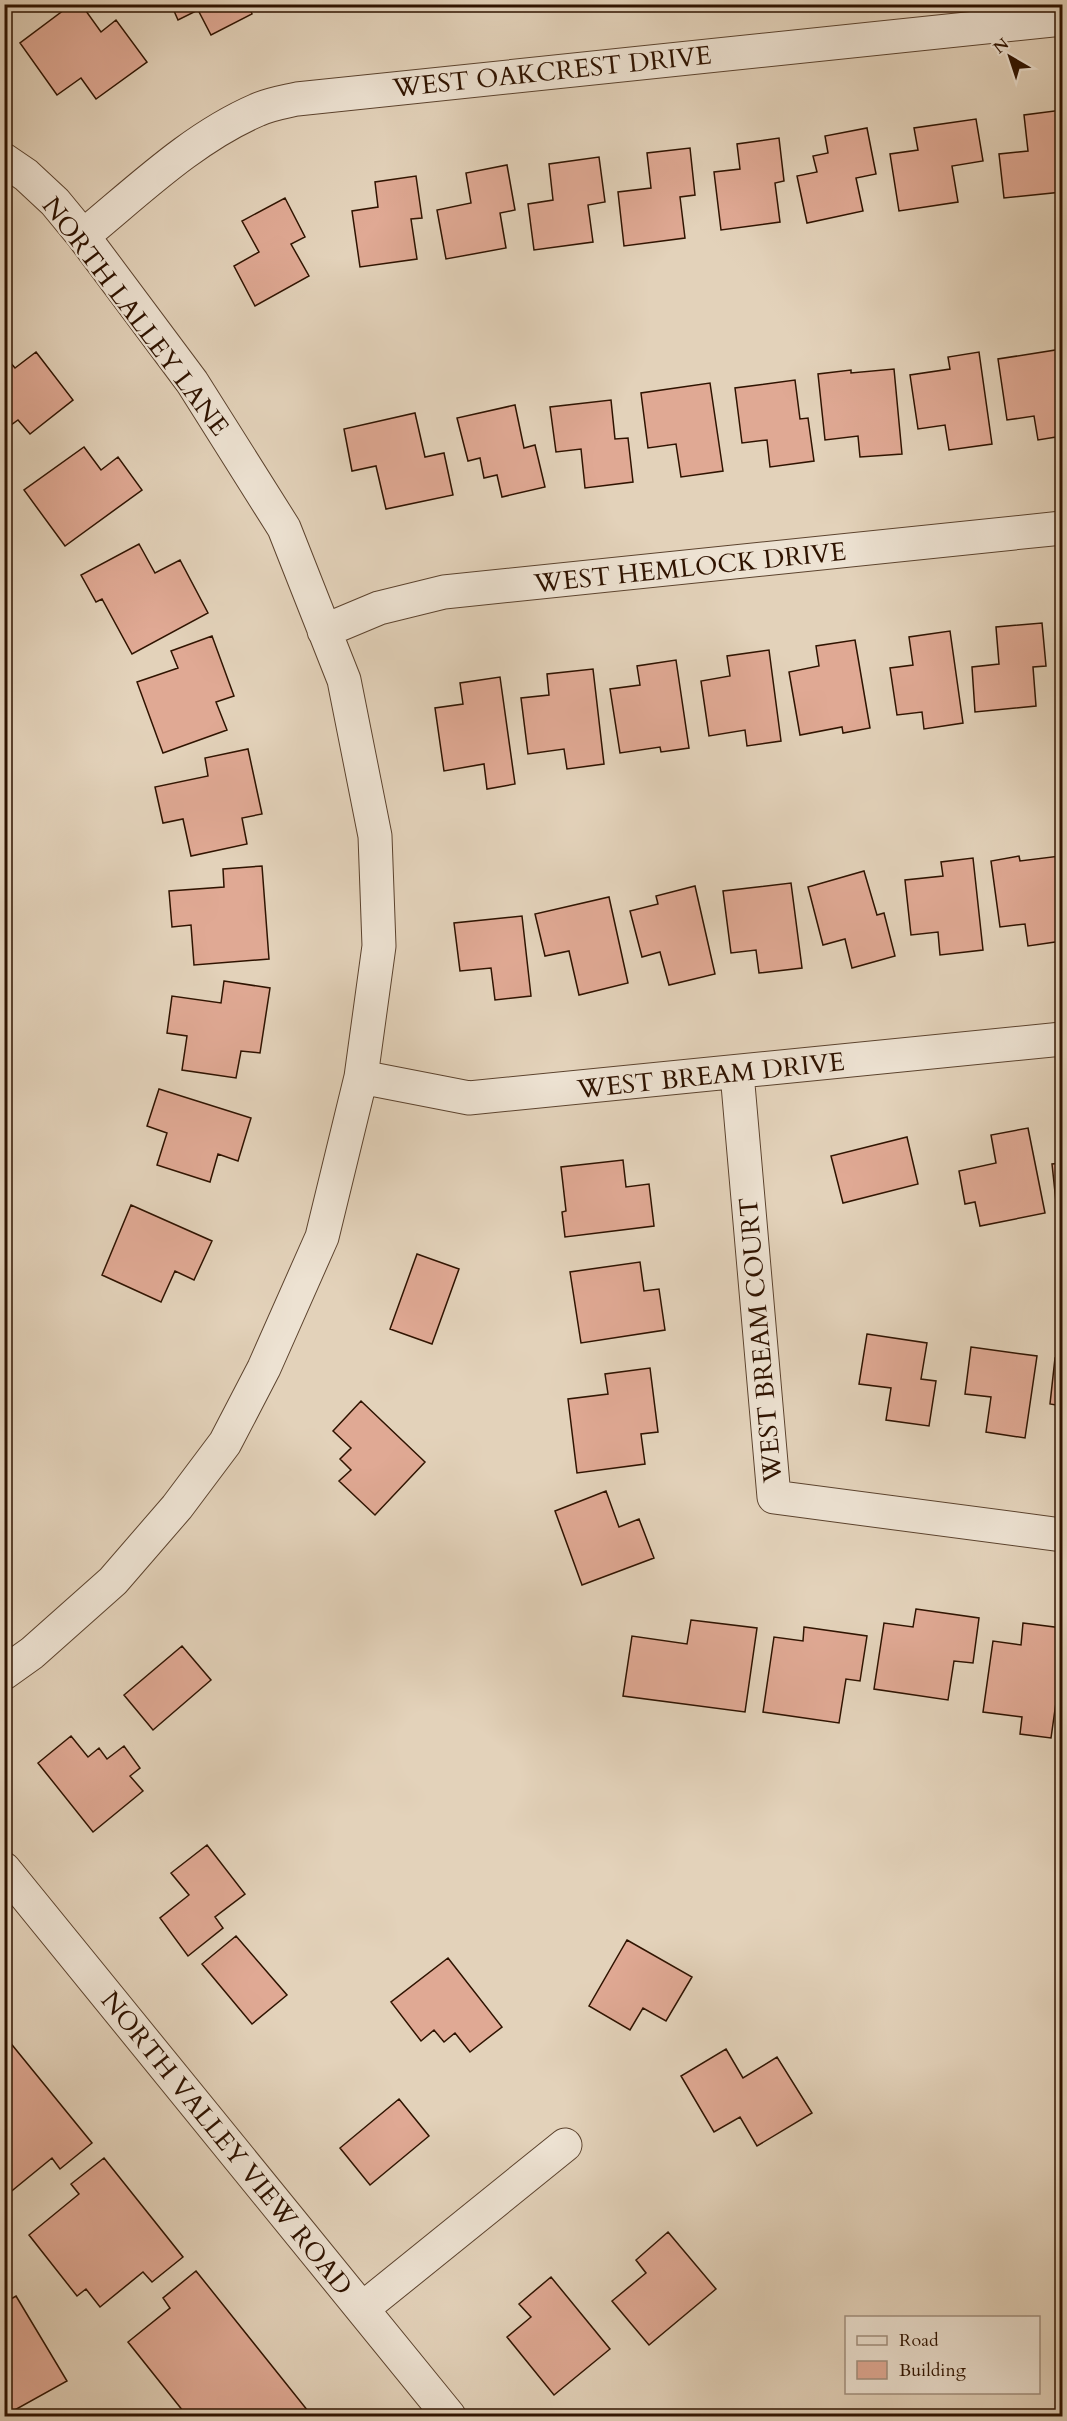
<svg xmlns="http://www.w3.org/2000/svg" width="1067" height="2421" font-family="Cardo,serif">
  <rect width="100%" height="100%" fill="#e3d2ba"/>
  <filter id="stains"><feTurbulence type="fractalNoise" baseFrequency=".00333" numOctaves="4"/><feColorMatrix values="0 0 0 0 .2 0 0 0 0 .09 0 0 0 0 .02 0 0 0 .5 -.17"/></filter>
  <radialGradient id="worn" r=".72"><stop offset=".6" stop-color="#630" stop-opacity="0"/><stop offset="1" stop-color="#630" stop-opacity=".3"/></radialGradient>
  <path fill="#e0a994" stroke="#2f1300" stroke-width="1.5" d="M72 4H81L101 32 116 20 147 62 96 99 81 78 57 95 20 43Z
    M171 4H248L252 14 211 35 198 10 178 20Z
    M1062 110V192L1004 198 999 154 1028 151 1024 115Z
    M976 119 983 161 952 166 958 202 899 211 890 154 918 150 914 128Z
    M867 128 876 174 856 178 863 211 807 223 797 176 817 172 813 156 828 153 825 136Z
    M779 138 784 181 775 183 780 222 721 230 714 172 740 169 737 144Z
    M690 148 695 195 680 197 685 238 624 246 618 192 651 188 647 153Z
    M599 157 605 202 588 205 593 242 534 250 528 204 553 200 549 164Z
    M507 165 515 210 500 213 506 248 446 259 437 210 471 203 466 173Z
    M416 176 422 218 411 219 417 259 360 267 352 211 378 207 375 182Z
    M285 198 305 237 291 244 309 276 255 306 234 266 259 252 242 221Z
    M1062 349V436L1038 440 1034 416 1007 420 998 359Z
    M36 352 73 400 30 434 18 420 4 430V355L15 368Z
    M979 352 992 444 949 450 945 425 918 429 910 375 950 369 948 357Z
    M894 369 902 454 860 457 858 436 825 440 818 374 851 370V373Z
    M795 380 800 419 808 418 814 461 770 467 767 440 742 443 735 388Z
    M710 383 723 471 681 477 676 444 648 448 641 393Z
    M611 400 615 439 628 438 633 482 585 488 581 449 556 452 550 407Z
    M515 405 524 448 535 445 545 487 502 497 497 475 484 478 480 458 468 461 457 418Z
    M415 413 425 457 444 453 453 495 386 509 376 466 352 471 344 429Z
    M84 447 101 470 118 457 142 490 65 546 24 490Z
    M139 544 155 573 180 560 208 613 132 654 102 599 96 602 81 575Z
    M1042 623 1046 666 1033 667 1036 706 975 712 972 667 999 664 996 627Z
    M950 631 963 723 924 729 922 712 897 715 890 668 913 665 909 637Z
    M212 636 234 696 216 702 227 730 163 753 137 682 178 668 171 651Z
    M855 640 870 728 843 733 842 727 800 735 789 672 819 666 816 646Z
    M769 650 781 741 747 746 745 730 709 736 701 681 730 676 727 656Z
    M676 660 689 748 661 752 660 747 620 753 610 689 640 685 637 666Z
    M593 669 604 764 567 769 564 749 528 754 521 698 549 695 547 674Z
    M500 677 515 784 487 789 484 764 444 771 435 708 463 704 460 683Z
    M248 749 262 814 242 818 247 844 191 856 183 819 163 823 155 787 208 776 205 758Z
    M1019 856 1020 861 1060 856 1062 875V941L1028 946 1025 924 1000 927 991 861Z
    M973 858 983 950 940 955 938 932 911 935 905 880 943 876 941 862Z
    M262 866 269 959 194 965 191 925 172 927 169 891 224 887 223 869Z
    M864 871 877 915 884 913 895 956 852 968 845 939 823 945 808 887Z
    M791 883 802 968 759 973 756 950 731 953 723 891Z
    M695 886 715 974 669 985 660 952 642 957 630 911 658 904 656 896Z
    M609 897 628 983 579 995 569 951 545 956 535 914Z
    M522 916 531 996 495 1000 491 968 460 971 454 923Z
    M224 981 270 988 260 1053 241 1051 236 1078 182 1070 187 1036 167 1033 172 996 221 1003Z
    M159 1089 251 1118 238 1161 218 1154 210 1182 157 1165 167 1133 147 1126Z
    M1028 1128 1045 1213 980 1226 975 1202 965 1204 959 1171 996 1163 991 1135Z
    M907 1137 918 1184 843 1203 831 1156Z
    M623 1160 626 1187 649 1184 654 1226 565 1237 562 1212 566 1211 561 1167Z
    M1062 1163V1210L1057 1211 1052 1164Z
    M131 1205 212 1241 194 1280 175 1271 161 1302 102 1275Z
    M417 1254 459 1269 432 1344 390 1329Z
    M640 1262 644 1291 659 1289 665 1330 581 1343 570 1272Z
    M867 1334 927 1343 921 1379 936 1381 929 1426 886 1420 891 1388 859 1384Z
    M971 1347 1037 1356 1025 1438 986 1432 991 1397 965 1394Z
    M1055 1358 1062 1359V1406L1050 1404Z
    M650 1368 658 1432 641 1434 645 1464 577 1473 568 1399 608 1394 605 1374Z
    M361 1401 425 1462 375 1515 339 1481 351 1470 340 1459 351 1448 333 1431Z
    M606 1491 619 1527 639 1519 654 1558 582 1585 555 1511Z
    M916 1609 979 1618 973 1663 954 1661 948 1700 874 1689 884 1623 913 1627Z
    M691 1620 757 1628 745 1712 623 1696 632 1636 687 1644Z
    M1023 1623 1062 1628V1674H1060L1051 1738 1020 1734 1022 1717 983 1712 993 1641 1021 1645Z
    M804 1627 867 1636 860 1681 846 1679 839 1723 763 1712 774 1637 803 1641Z
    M182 1646 211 1680 153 1730 124 1695Z
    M71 1736 88 1757 99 1748 107 1759 124 1746 140 1768 130 1776 143 1791 93 1832 38 1763Z
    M207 1845 245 1894 215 1917 223 1928 188 1956 160 1918 189 1895 171 1873Z
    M236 1936 287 1995 252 2024 202 1964Z
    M627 1940 692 1977 666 2021 643 2008 630 2030 589 2006Z
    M448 1958 502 2027 470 2052 455 2033 444 2042 434 2030 421 2041 391 2002Z
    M4 2035 92 2143 60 2169 52 2158 8 2194 4 2190Z
    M726 2049 743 2078 777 2057 812 2113 757 2146 740 2117 714 2132 681 2076Z
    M399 2099 429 2136 370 2185 340 2148Z
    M104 2158 183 2257 152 2282 143 2272 100 2307 86 2289 77 2296 29 2235 79 2194 71 2184Z
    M668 2232 716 2289 649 2345 612 2301 646 2273 636 2260Z
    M196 2271 312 2416H187L128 2342 170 2308 163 2298Z
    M551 2277 610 2349 554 2395 507 2337 531 2317 519 2304Z
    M16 2296 67 2381 4 2416V2303Z"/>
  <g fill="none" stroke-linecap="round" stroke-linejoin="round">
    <defs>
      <path id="street" d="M4 160 26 175 55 202 83 236 192 382 284 528 344 680 375 836 379 946 361 1077 322 1237 264 1368 225 1443 177 1507 113 1581 32 1653 4 1673
        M83 236C138 191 192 138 257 110 270 104 284 102 297 99L1062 19
        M324 631 379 608 444 592 1062 528
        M737 1073 774 1497 1062 1535
        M361 1077 469 1098 1062 1039
        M4 1869 449 2416
        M362 2309 565 2145"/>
    </defs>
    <use href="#street" stroke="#5c432e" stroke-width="35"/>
    <use href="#street" stroke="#ede2d2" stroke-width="33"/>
  </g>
  <g text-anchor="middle" stroke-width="4.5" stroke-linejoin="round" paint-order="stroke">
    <g font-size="26" fill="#2f1300" stroke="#ede2d2">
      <text transform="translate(552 71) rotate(-6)" y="9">WEST OAKCREST DRIVE</text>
      <text transform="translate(136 316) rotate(53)" y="9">NORTH LALLEY LANE</text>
      <text transform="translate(690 567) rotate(-6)" y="9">WEST HEMLOCK DRIVE</text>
      <text transform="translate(711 1075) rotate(-6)" y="9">WEST BREAM DRIVE</text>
      <text transform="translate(760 1340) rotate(-95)" y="9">WEST BREAM COURT</text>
      <text transform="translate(227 2143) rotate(51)" y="9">NORTH VALLEY VIEW ROAD</text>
    </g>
  </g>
  <rect width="1067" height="2421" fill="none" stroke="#e3d2ba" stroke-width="24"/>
  <rect x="6" y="6" width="1055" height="2409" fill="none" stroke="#2f1300" stroke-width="3"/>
  <rect x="12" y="12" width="1043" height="2397" fill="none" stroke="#2f1300" stroke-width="1.5"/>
  <rect x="845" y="2316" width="195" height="78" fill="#ede2d2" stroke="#a18f7e" stroke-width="1.5"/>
  <rect x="857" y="2336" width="30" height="9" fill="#ede2d2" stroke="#a18f7e" stroke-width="1.5"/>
  <text x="899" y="2346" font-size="18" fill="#2f1300">Road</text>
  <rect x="857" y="2361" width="30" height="18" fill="#e0a994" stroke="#a18f7e" stroke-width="1.5"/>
  <text x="899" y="2376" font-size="18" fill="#2f1300">Building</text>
  <g transform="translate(1010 57) rotate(321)" stroke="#ede2d2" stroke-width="4.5" paint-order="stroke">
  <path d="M0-4.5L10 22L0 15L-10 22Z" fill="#2f1300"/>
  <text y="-9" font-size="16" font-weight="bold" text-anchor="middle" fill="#2f1300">N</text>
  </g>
  <rect width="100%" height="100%" filter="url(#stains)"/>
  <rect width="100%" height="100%" fill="url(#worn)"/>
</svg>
